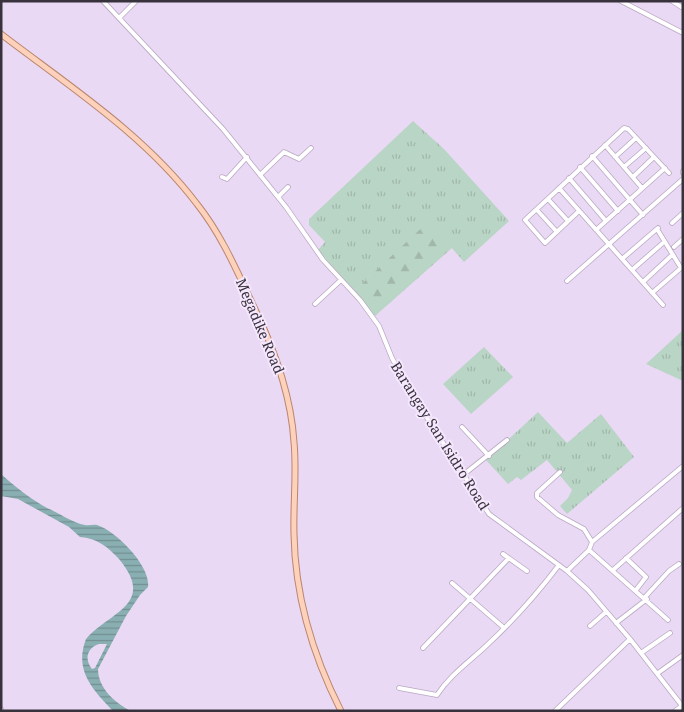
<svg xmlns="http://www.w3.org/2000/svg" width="684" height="712" font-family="'Noto Serif',serif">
  <defs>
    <pattern id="grass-tufts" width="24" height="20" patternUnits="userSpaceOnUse" patternTransform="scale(1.25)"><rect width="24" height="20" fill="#b9d5c5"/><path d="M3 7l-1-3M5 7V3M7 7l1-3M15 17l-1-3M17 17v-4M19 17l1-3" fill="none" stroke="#a0b7aa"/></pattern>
    <pattern id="forest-firs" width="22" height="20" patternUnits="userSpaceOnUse" patternTransform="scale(1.25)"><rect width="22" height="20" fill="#b9d5c5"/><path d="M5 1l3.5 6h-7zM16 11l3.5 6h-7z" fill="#a0b7aa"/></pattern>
    <pattern id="water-rules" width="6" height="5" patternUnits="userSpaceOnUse" patternTransform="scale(1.25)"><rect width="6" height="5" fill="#8aafb2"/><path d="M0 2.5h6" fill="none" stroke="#728f92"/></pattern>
  </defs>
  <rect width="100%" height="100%" fill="#ead9f4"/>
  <path fill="url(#grass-tufts)" d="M413 121 444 149 509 221 464 262 429 222 354 291 318 250 325 242 309 225V219Z
    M683 330V381L646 364Z
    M484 347 513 377 471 414 443 384Z
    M538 412 567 443 601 414 634 457 567 514 560 506 568 498 572 490 547 460 521 480 517 477 508 484 486 460Z"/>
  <path fill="url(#forest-firs)" d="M429 221 452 248 375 316 354 291Z"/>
  <path fill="url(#water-rules)" fill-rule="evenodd" d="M1 474C15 487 31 499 47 508 59 513 73 523 85 525 89 526 93 524 97 525 116 531 151 566 148 587L140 595 126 616 98 669C98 688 115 703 131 711H113C92 689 74 670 86 639 109 612 157 605 119 559 108 547 97 538 80 537L69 527 18 499 1 496ZM99 644H107L95 668 92 669C84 659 87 648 99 644Z"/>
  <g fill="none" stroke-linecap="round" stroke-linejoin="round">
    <defs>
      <path id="minor" d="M103 1 223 129 286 207 323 260 360 300 379 326 392 358 411 393 489 514 567 571 588 590 630 639 683 707
        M621 1 683 33
        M672 1 683 8
        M119 18 136 1
        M605 145 642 188
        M592 156 643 215
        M615 157 636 138
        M580 167 618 211
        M624 167 646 148
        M683 171V173
        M260 175 284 152 299 159 311 148
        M222 177 227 179 247 157
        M633 177 654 157
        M569 178 606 221
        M559 188 663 305
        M278 197 288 187
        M548 199 568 221
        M537 210 557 232
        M579 211 545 243 525 220 624 128 628 129 669 173
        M672 223 683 213
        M596 230 665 168
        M674 247 683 239
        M622 259 658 228
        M632 270 664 242
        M567 281 683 179
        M643 282 672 255
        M652 293 681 268 657 229
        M315 304 341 280
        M462 427 489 456
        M560 472 537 493V497L558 515 584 529 592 542
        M463 475 507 440
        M589 550 668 620
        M503 554 527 571
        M626 558 646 577 636 590
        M613 570 683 508
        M567 571 589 550 592 542 683 466
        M452 583 503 627
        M645 597 669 571 679 564
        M616 623 647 599
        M590 626 606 612
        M423 648 509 558
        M641 653 670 633
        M658 673 683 655
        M399 688 437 695C450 675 469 662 486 646 513 621 537 594 559 565
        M1 709 2 711
        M555 711 630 639
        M675 711 682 706"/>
      <path id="major" d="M1 34C69 86 145 135 197 204 221 234 237 271 253 305 274 348 291 394 294 442 297 473 293 504 294 534 295 596 313 656 341 711"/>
    </defs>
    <use href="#minor" stroke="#b9a8c2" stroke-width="5.5"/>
    <use href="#major" stroke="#b98670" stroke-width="7"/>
    <use href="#minor" stroke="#fff" stroke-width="4"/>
    <use href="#major" stroke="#fed2ba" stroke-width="5"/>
  </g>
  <g text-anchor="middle" stroke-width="4" stroke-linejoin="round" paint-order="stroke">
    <g font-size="14" fill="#38323c" stroke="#f5e7fd">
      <text transform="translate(260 326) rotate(67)" y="5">Megadike Road</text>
      <text transform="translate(440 436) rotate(58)" y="5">Barangay San Isidro Road</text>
    </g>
  </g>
  <rect width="684" height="712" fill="none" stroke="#38323c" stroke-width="5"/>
</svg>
